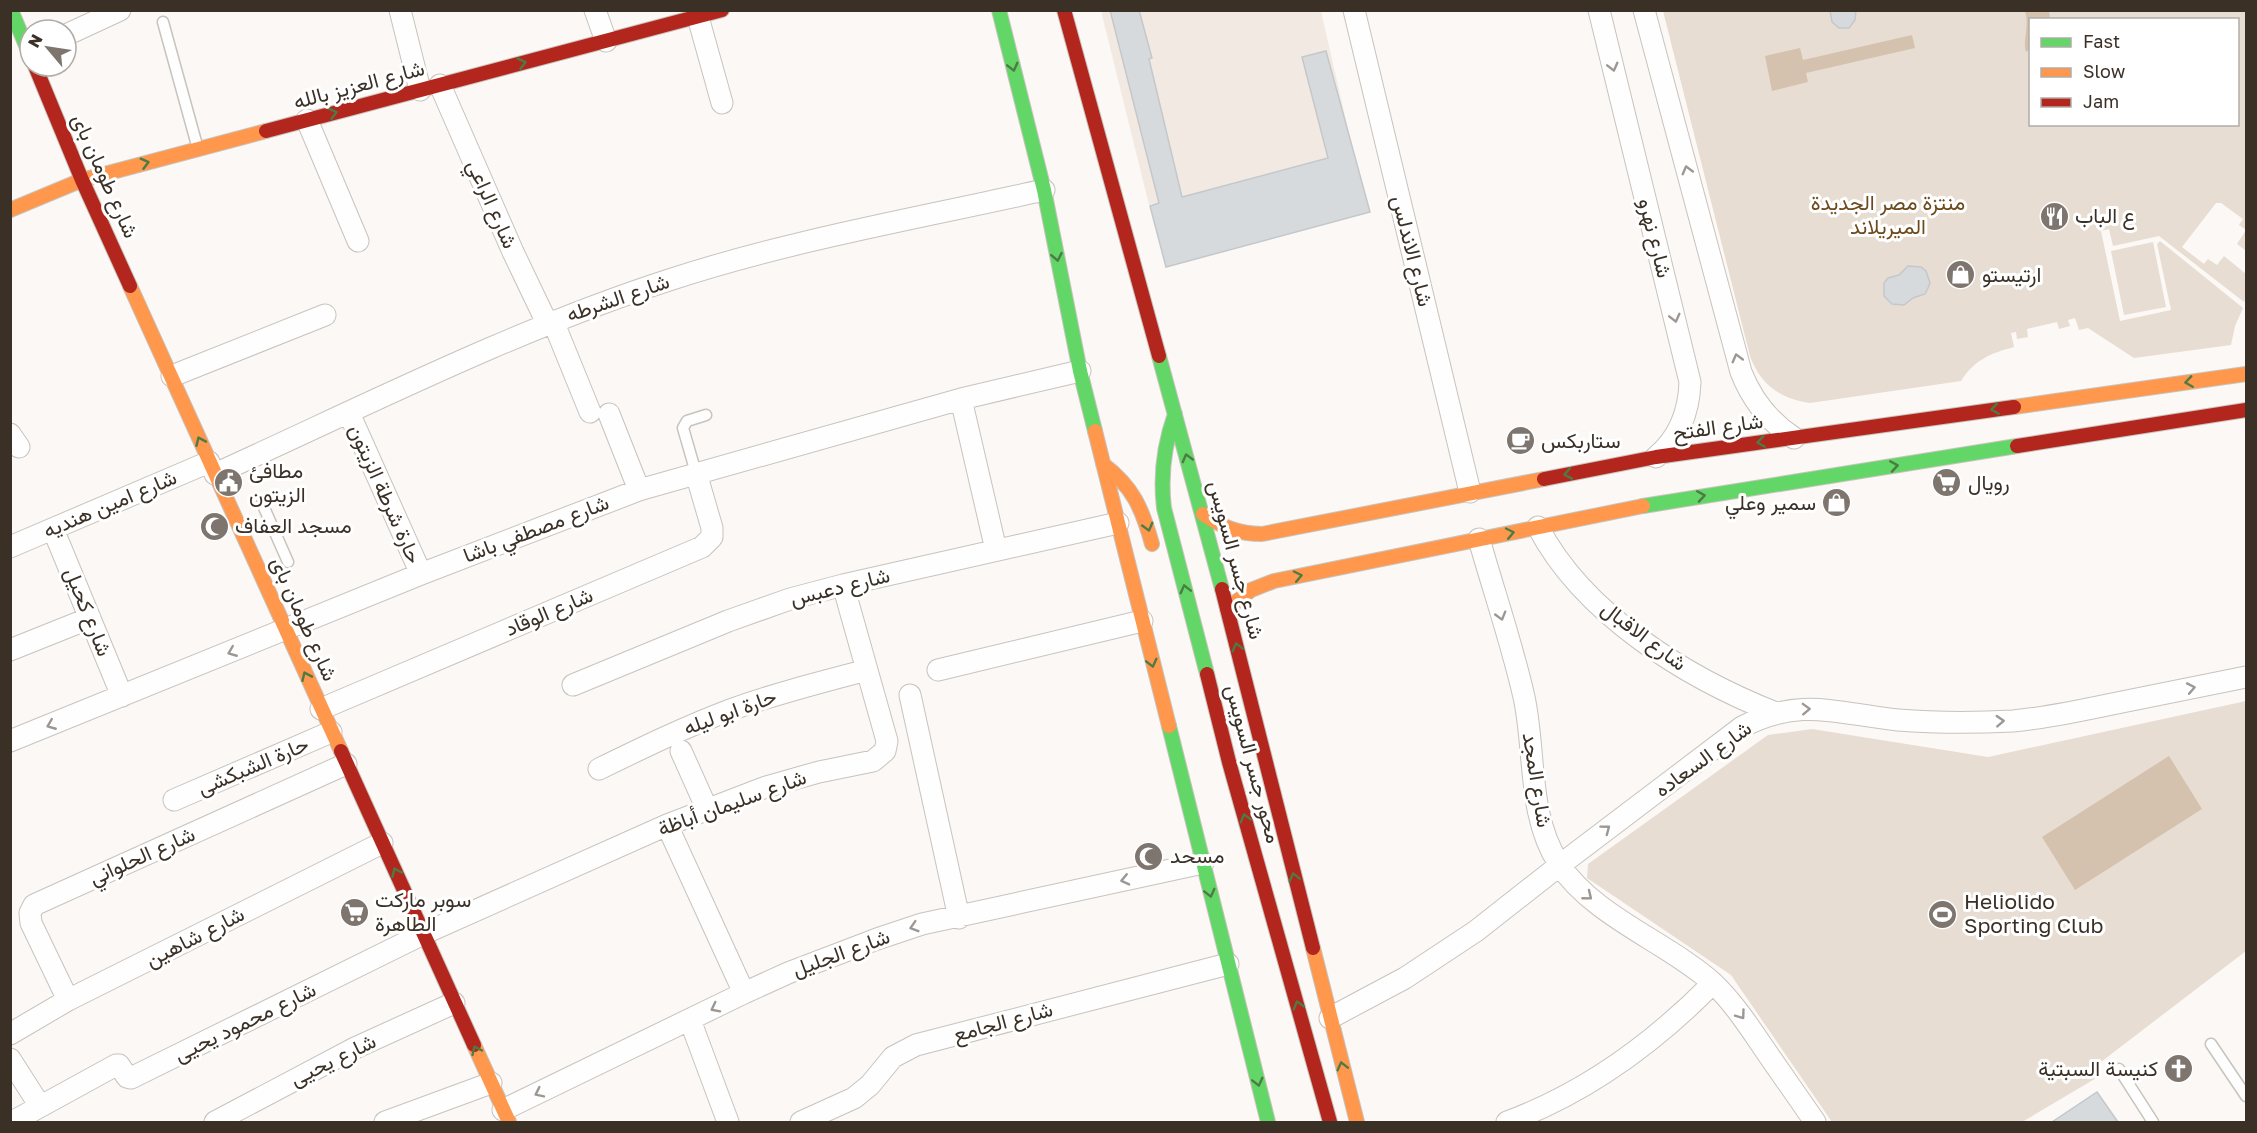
<svg xmlns="http://www.w3.org/2000/svg" width="2257" height="1133" font-family="'Golos Text',Vazirmatn,sans-serif">
  <rect width="100%" height="100%" fill="#fbf8f5"/>
  <path fill="#f2eae2" d="M1101 11H1321L1353 151 1149 205Z"/>
  <path fill="#e7ddd2" fill-rule="evenodd" d="M1663 11H2246V251L2237 244 2246 230 2239 225 2243 219 2221 203H2216L2182 247 2204 264 2208 259 2217 265 2224 256 2246 274V297L2244 302 2159 236 2113 246 2109 229 2101 231 2120 321 2171 310 2157 244 2160 241 2243 308 2235 326 2231 345 2134 358 2088 328 2079 330 2075 318 2068 320 2070 326 2059 329 2057 322 2027 329 2028 337 2017 339 2016 332 2011 333 2014 347C1991 353 1974 360 1961 381L1810 403C1780 399 1760 384 1750 356ZM2030 20H2238V124H2030Z
    M2153 242 2166 307 2124 315 2111 251Z
    M2246 701V951L2093 1068 2098 1077 2022 1122H1832L1731 975 1587 878 1588 864 1768 735 1812 729 1988 757Z"/>
  <path fill="#d4c2ae" d="M2025 11H2049L2050 19 2030 20V49L2026 52C2022 40 2030 27 2025 11Z
    M1912 35 1915 48 1806 73 1808 82 1772 91 1765 56 1800 48 1803 60Z
    M2169 756 2202 809 2075 890 2042 837Z"/>
  <path fill="#d6dadd" stroke="#c4c8cb" stroke-width="1.5" d="M1110 10H1139L1152 58 1149 59 1182 197 1328 158 1302 57 1326 51 1370 212 1166 267 1150 206 1159 203Z
    M1830 10H1856L1855 20 1849 28H1839L1832 22Z
    M1908 266 1921 267 1926 271 1930 283 1928 288 1925 294 1913 298 1904 305 1892 304 1884 296V283L1888 278 1899 275Z
    M2097 1092 2118 1122H2052Z"/>
  <g fill="none" stroke-linecap="round" stroke-linejoin="round">
    <defs>
      <path id="lane" d="M163 22 198 149
        M696 473 683 428 687 421 706 415
        M262 503 288 562
        M2211 1044 2246 1096
        M2119 1069 2153 1122"/>
      <path id="street" d="M400 10 420 90
        M595 10 606 41
        M1354 10 1470 492
        M1599 10 1690 382C1689 413 1679 438 1656 457
        M1644 10 1741 372C1752 400 1768 421 1794 438
        M698 17 722 103
        M66 35 120 10
        M440 85 513 252 547 323
        M307 120 358 241
        M553 321 590 412
        M172 376 325 315
        M961 399 996 550
        M349 413 421 574
        M609 414 639 490
        M10 434 19 447
        M215 474C365 406 512 331 669 280 791 240 919 218 1044 190
        M1538 527C1584 615 1687 678 1776 713
        M53 529 122 696
        M1479 539C1494 592 1512 644 1524 697 1536 752 1527 815 1559 864 1593 916 1667 942 1713 983 1733 1002 1748 1025 1763 1047 1780 1072 1798 1097 1815 1122
        M10 547 209 462
        M10 650 90 618
        M938 670 1142 621
        M573 685 728 621 790 599 843 585 1118 523
        M910 695 959 918
        M321 709 702 547 712 537V528L696 473
        M10 741 421 574 639 490 961 399 1080 371
        M681 751 707 809
        M599 769C642 748 685 727 730 710 774 694 821 682 867 670
        M174 800 331 732
        M667 825 744 993
        M68 1000 31 923 30 913 34 905 346 764
        M1330 1018 1405 978 1476 931 1560 865 1742 727C1801 696 1838 714 1898 720 1936 723 1974 723 2013 721 2046 718 2079 711 2112 704 2157 695 2202 686 2246 677
        M690 1020 728 1122
        M10 1034 68 1000 382 843
        M10 1059 40 1106
        M503 1110 744 993 788 973 877 939 922 924 1203 863
        M12 1122 116 1065H119L127 1077 131 1078 423 934 667 825 766 787 819 772 873 761 885 751 887 741 843 585
        M215 1122 355 1048 454 1003
        M385 1122 491 1083
        M801 1122 854 1098 870 1085 893 1057 916 1045 1228 964
        M1507 1122C1586 1093 1654 1043 1713 983"/>
      <path id="fast" d="M11 10 30 55
        M999 10 1044 190 1080 371 1095 431
        M1159 356 1222 589
        M1175 414C1164 445 1160 475 1164 508L1207 674
        M1643 506 2017 446
        M1169 726 1268 1122"/>
      <path id="slow" d="M10 210 82 180 266 131
        M130 286 341 751
        M2014 407 2246 374
        M1095 431 1169 726
        M1103 464C1133 487 1142 508 1152 544
        M1203 514C1222 527 1239 534 1262 534L1544 479
        M1227 609 1251 590 1274 581 1643 506
        M1313 948 1357 1122
        M474 1045 509 1122"/>
      <path id="jam" d="M1064 10 1159 356
        M35 66 82 180 130 286
        M266 131 722 10
        M2017 446 2246 410
        M1544 479 1656 457 2014 407
        M1222 589 1313 948
        M1207 674 1229 762 1330 1122
        M341 751 474 1045"/>
    </defs>
    <use href="#lane" stroke="#c8c3bc" stroke-width="13"/>
    <use href="#street" stroke="#c8c3bc" stroke-width="23"/>
    <use href="#fast" stroke="#c8c3bc" stroke-width="16"/>
    <use href="#slow" stroke="#c8c3bc" stroke-width="16"/>
    <use href="#jam" stroke="#c8c3bc" stroke-width="16"/>
    <use href="#lane" stroke="#fefefe" stroke-width="10"/>
    <use href="#street" stroke="#fefefe" stroke-width="21"/>
    <use href="#fast" stroke="#63d668" stroke-width="14"/>
    <use href="#slow" stroke="#ff974d" stroke-width="14"/>
    <use href="#jam" stroke="#b3261e" stroke-width="14"/>
  </g>
  <defs><path id="oneway-chevron" d="M-2-3.5L2.5 0L-2 3.5" fill="none" stroke-width="1.6" stroke-linecap="round" stroke-linejoin="round" transform="scale(1.5)"/></defs>
  <g stroke="#4c7b44">
    <use href="#oneway-chevron" transform="translate(522 63) rotate(-15)"/>
    <use href="#oneway-chevron" transform="translate(1013 67) rotate(76)"/>
    <use href="#oneway-chevron" transform="translate(333 113) rotate(-15)"/>
    <use href="#oneway-chevron" transform="translate(145 163) rotate(-15)"/>
    <use href="#oneway-chevron" transform="translate(1057 257) rotate(79)"/>
    <use href="#oneway-chevron" transform="translate(2189 382) rotate(172)"/>
    <use href="#oneway-chevron" transform="translate(1995 409) rotate(172)"/>
    <use href="#oneway-chevron" transform="translate(200 441) rotate(-114)"/>
    <use href="#oneway-chevron" transform="translate(1761 442) rotate(172)"/>
    <use href="#oneway-chevron" transform="translate(1187 458) rotate(-105)"/>
    <use href="#oneway-chevron" transform="translate(1894 466) rotate(-9)"/>
    <use href="#oneway-chevron" transform="translate(1568 474) rotate(169)"/>
    <use href="#oneway-chevron" transform="translate(1701 496) rotate(-9)"/>
    <use href="#oneway-chevron" transform="translate(1148 527) rotate(75)"/>
    <use href="#oneway-chevron" transform="translate(1510 533) rotate(-12)"/>
    <use href="#oneway-chevron" transform="translate(1298 576) rotate(-12)"/>
    <use href="#oneway-chevron" transform="translate(1185 589) rotate(-104)"/>
    <use href="#oneway-chevron" transform="translate(1237 647) rotate(-104)"/>
    <use href="#oneway-chevron" transform="translate(1152 663) rotate(76)"/>
    <use href="#oneway-chevron" transform="translate(306 676) rotate(-114)"/>
    <use href="#oneway-chevron" transform="translate(1245 818) rotate(-106)"/>
    <use href="#oneway-chevron" transform="translate(396 872) rotate(-114)"/>
    <use href="#oneway-chevron" transform="translate(1294 877) rotate(-104)"/>
    <use href="#oneway-chevron" transform="translate(1210 893) rotate(76)"/>
    <use href="#oneway-chevron" transform="translate(1298 1005) rotate(-106)"/>
    <use href="#oneway-chevron" transform="translate(476 1050) rotate(-115)"/>
    <use href="#oneway-chevron" transform="translate(1342 1066) rotate(-104)"/>
    <use href="#oneway-chevron" transform="translate(1258 1082) rotate(76)"/>
  </g>
  <g stroke="#9c9792">
    <use href="#oneway-chevron" transform="translate(1613 67) rotate(76)"/>
    <use href="#oneway-chevron" transform="translate(1687 170) rotate(-105)"/>
    <use href="#oneway-chevron" transform="translate(1675 318) rotate(76)"/>
    <use href="#oneway-chevron" transform="translate(1737 358) rotate(-105)"/>
    <use href="#oneway-chevron" transform="translate(1501 616) rotate(74)"/>
    <use href="#oneway-chevron" transform="translate(232 652) rotate(158)"/>
    <use href="#oneway-chevron" transform="translate(2191 688) rotate(-11)"/>
    <use href="#oneway-chevron" transform="translate(1806 709) rotate(-2)"/>
    <use href="#oneway-chevron" transform="translate(2000 721) rotate(-3)"/>
    <use href="#oneway-chevron" transform="translate(51 725) rotate(158)"/>
    <use href="#oneway-chevron" transform="translate(1606 829) rotate(-37)"/>
    <use href="#oneway-chevron" transform="translate(1125 880) rotate(167)"/>
    <use href="#oneway-chevron" transform="translate(1588 896) rotate(39)"/>
    <use href="#oneway-chevron" transform="translate(914 927) rotate(163)"/>
    <use href="#oneway-chevron" transform="translate(715 1008) rotate(153)"/>
    <use href="#oneway-chevron" transform="translate(1741 1015) rotate(54)"/>
    <use href="#oneway-chevron" transform="translate(539 1093) rotate(154)"/>
  </g>
  <defs>
    <symbol id="restaurant-disc" viewBox="-11 -11 22 22"><circle r="9.5" fill="#7e766e" stroke="#fff"/><path d="M-5-6h1v4h1v-4h1v4h1v-4h1v5L-1.5 .5V6h-2V.5L-5-1ZM5-6V6H3V1.5H1.5Q1.5-4 5-6Z" fill="#fff"/></symbol>
    <symbol id="shop-disc" viewBox="-11 -11 22 22"><circle r="9.5" fill="#7e766e" stroke="#fff"/><path d="M-5-2.5h2.3a2.7 3.5 0 0 1 5.4 0H5L5.5 6h-11ZM-1.5-2.5h3a1.5 2.3 0 0 0-3 0Z" fill="#fff"/></symbol>
    <symbol id="cafe-disc" viewBox="-11 -11 22 22"><circle r="9.5" fill="#7e766e" stroke="#fff"/><path d="M-5.5-4.5H6V0H3Q3 3.5 0 3.5H-2.5Q-5.5 3.5-5.5 0ZM3-3.2v2h1.7v-2ZM-6 4.5H4V6H-6Z" fill="#fff"/></symbol>
    <symbol id="civic-disc" viewBox="-11 -11 22 22"><circle r="9.5" fill="#7e766e" stroke="#fff"/><path d="M-.6-6.5H3V-4.5H.6V-3L4-1V1h2V6H-6V1h2V-1L-.6-3ZM-1.2 2.5V6h2.4V2.5Z" fill="#fff"/></symbol>
    <symbol id="supermarket-disc" viewBox="-11 -11 22 22"><circle r="9.5" fill="#7e766e" stroke="#fff"/><path d="M-6-5.5h2.5l.6 2H6L4.5 2H-2.5L-4.4-4H-6ZM-1.5 3.2a1.3 1.3 0 1 0 .1 0ZM3 3.2a1.3 1.3 0 1 0 .1 0Z" fill="#fff"/></symbol>
    <symbol id="mosque-disc" viewBox="-11 -11 22 22"><circle r="9.5" fill="#7e766e" stroke="#fff"/><path d="M3.5-4.9A6 6 0 1 0 3.5 4.9A5 5 0 1 1 3.5-4.9Z" fill="#fff"/></symbol>
    <symbol id="stadium-disc" viewBox="-11 -11 22 22"><circle r="9.5" fill="#7e766e" stroke="#fff"/><path d="M0-5a6.5 5 0 1 0 0 10a6.5 5 0 1 0 0-10ZM-3.5-1.8h7v3.6h-7Z" fill="#fff"/></symbol>
    <symbol id="church-disc" viewBox="-11 -11 22 22"><circle r="9.5" fill="#7e766e" stroke="#fff"/><path d="M-1.2-6h2.4v3.5h3.3v2.4h-3.3V6h-2.4V-.1h-3.3v-2.4h3.3Z" fill="#fff"/></symbol>
  </defs>
  <g fill-rule="evenodd">
    <use href="#restaurant-disc" x="2038" y="200" width="33" height="33"/>
    <use href="#shop-disc" x="1944" y="258" width="33" height="33"/>
    <use href="#cafe-disc" x="1504" y="424" width="33" height="33"/>
    <use href="#civic-disc" x="212" y="466" width="33" height="33"/>
    <use href="#supermarket-disc" x="1930" y="466" width="33" height="33"/>
    <use href="#shop-disc" x="1820" y="486" width="33" height="33"/>
    <use href="#mosque-disc" x="198" y="510" width="33" height="33"/>
    <use href="#mosque-disc" x="1132" y="840" width="33" height="33"/>
    <use href="#supermarket-disc" x="338" y="896" width="33" height="33"/>
    <use href="#stadium-disc" x="1926" y="898" width="33" height="33"/>
    <use href="#church-disc" x="2162" y="1052" width="33" height="33"/>
  </g>
  <g text-anchor="middle" stroke-width="6" stroke-linejoin="round" paint-order="stroke">
    <g font-size="21" fill="#3a3026" stroke="#fff">
      <text transform="translate(359 85) rotate(-15)" y="7">شارع العزيز بالله</text>
      <text transform="translate(105 176) rotate(66)" y="7">شارع طومان باى</text>
      <text transform="translate(492 204) rotate(66)" y="7">شارع الراعي</text>
      <text transform="translate(1655 238) rotate(76)" y="7">شارع نهرو</text>
      <text transform="translate(1412 251) rotate(76)" y="7">شارع الاندلس</text>
      <text transform="translate(618 298) rotate(-19)" y="7">شارع الشرطه</text>
      <text transform="translate(1718 427) rotate(-8)" y="7">شارع الفتح</text>
      <text transform="translate(385 494) rotate(66)" y="7">حارة شرطة الزيتون</text>
      <text transform="translate(110 504) rotate(-23)" y="7">شارع امين هنديه</text>
      <text transform="translate(536 529) rotate(-21)" y="7">شارع مصطفي باشا</text>
      <text transform="translate(1236 560) rotate(75)" y="7">شارع جسر السويس</text>
      <text transform="translate(840 587) rotate(-14)" y="7">شارع دعبس</text>
      <text transform="translate(88 612) rotate(68)" y="7">شارع كحيل</text>
      <text transform="translate(549 612) rotate(-23)" y="7">شارع الوقاد</text>
      <text transform="translate(304 619) rotate(66)" y="7">شارع طومان باى</text>
      <text transform="translate(1644 636) rotate(37)" y="7">شارع الاقبال</text>
      <text transform="translate(730 712) rotate(-20)" y="7">حارة ابو ليله</text>
      <text transform="translate(1703 759) rotate(-36)" y="7">شارع السعاده</text>
      <text transform="translate(1253 764) rotate(75)" y="7">محور جسر السويس</text>
      <text transform="translate(253 766) rotate(-23)" y="7">حارة الشبكشى</text>
      <text transform="translate(1537 780) rotate(81)" y="7">شارع المجد</text>
      <text transform="translate(732 803) rotate(-20)" y="7">شارع سليمان أباظة</text>
      <text transform="translate(142 856) rotate(-24)" y="7">شارع الحلواني</text>
      <text transform="translate(195 937) rotate(-27)" y="7">شارع شاهين</text>
      <text transform="translate(841 953) rotate(-20)" y="7">شارع الجليل</text>
      <text transform="translate(245 1022) rotate(-26)" y="7">شارع محمود يحيى</text>
      <text transform="translate(1003 1022) rotate(-15)" y="7">شارع الجامع</text>
      <text transform="translate(333 1060) rotate(-26)" y="7">شارع يحيى</text>
    </g>
    <g font-size="21" fill="#6d491b" stroke="#fff">
      <text x="1888" y="210">منتزة مصر الجديدة<tspan x="1888" dy="24">الميريلاند</tspan></text>
    </g>
    <g font-size="21" fill="#3a3026" stroke="#fff" text-anchor="start">
      <text x="2075" y="223">ع الباب</text>
      <text x="1982" y="282">ارتيستو</text>
      <text x="1541" y="448">ستاربكس</text>
      <text x="249" y="478">مطافئ<tspan x="249" dy="24">الزيتون</tspan></text>
      <text x="1968" y="490">رويال</text>
      <text x="1816" y="510" text-anchor="end">سمير وعلي</text>
      <text x="235" y="533">مسجد العفاف</text>
      <text x="1170" y="863">مسحد</text>
      <text x="375" y="907">سوبر ماركت<tspan x="375" dy="24">الطاهرة</tspan></text>
      <text x="1964" y="909">Heliolido<tspan x="1964" dy="24">Sporting Club</tspan></text>
      <text x="2158" y="1076" text-anchor="end">كنيسة السبتية</text>
    </g>
  </g>
  <rect width="2257" height="1133" fill="none" stroke="#3a3026" stroke-width="24"/>
  <rect x="2029" y="18" width="210" height="108" fill="#ffffff" stroke="#b0aca8" stroke-width="1.5"/>
  <rect x="2041" y="38" width="30" height="9" fill="#63d668" stroke="#b0aca8" stroke-width="1.5"/>
  <text x="2083" y="48" font-size="18" fill="#3a3026">Fast</text>
  <rect x="2041" y="68" width="30" height="9" fill="#ff974d" stroke="#b0aca8" stroke-width="1.5"/>
  <text x="2083" y="78" font-size="18" fill="#3a3026">Slow</text>
  <rect x="2041" y="98" width="30" height="9" fill="#b3261e" stroke="#b0aca8" stroke-width="1.5"/>
  <text x="2083" y="108" font-size="18" fill="#3a3026">Jam</text>
  <g transform="translate(48 48) rotate(299)"><circle r="28" fill="#ffffff" stroke="#b0aca8" stroke-width="1.5"/>
  <path d="M0-4.5L10 22L0 15L-10 22Z" fill="#7e766e"/>
  <text y="-9" font-size="16" font-weight="bold" text-anchor="middle" fill="#3a3026">N</text>
  </g>
</svg>
